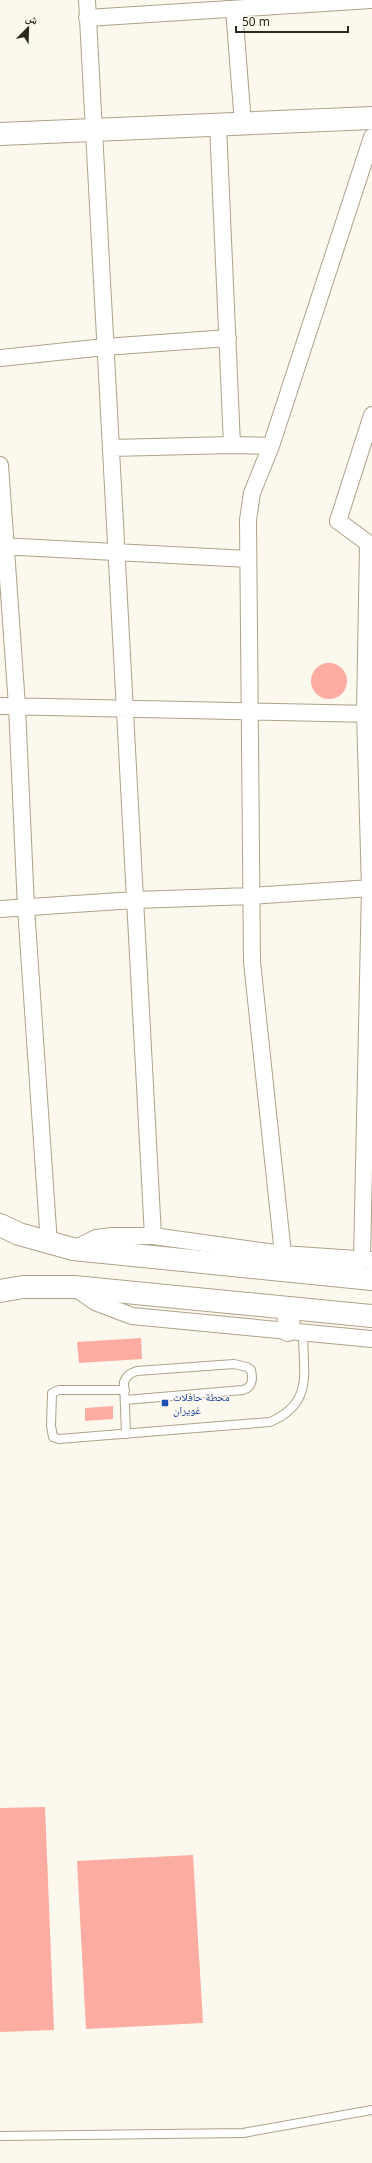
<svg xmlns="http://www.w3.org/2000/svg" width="372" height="2163" font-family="'Noto Sans','Noto Naskh Arabic',sans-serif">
  <rect width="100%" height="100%" fill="#fdf8ed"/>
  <path fill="#fdaca1" d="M311 681a18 18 0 1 1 36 0a18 18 0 1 1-36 0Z
    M141 1338 142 1359 79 1363 77 1342Z
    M113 1406V1419L85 1421V1408Z
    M45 1807 54 2030 0 2032V1808Z
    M193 1855 203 2023 86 2029 77 1861Z"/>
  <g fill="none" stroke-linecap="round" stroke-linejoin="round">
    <defs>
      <path id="lane" d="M125 1390H59L52 1393 51 1426 53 1437 59 1439 270 1422C314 1403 303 1373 303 1332
        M125 1400 243 1390C253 1387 253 1379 251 1370L247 1367 234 1364 137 1371C130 1373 127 1375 124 1382L126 1434
        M0 2136 243 2133 372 2110"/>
      <path id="street" d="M87 0 153 1236
        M234 9 243 124
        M87 18 372 0
        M218 125 232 445
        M0 358 105 347 228 338
        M372 415 338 521 372 546
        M111 448 232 445 271 446
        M0 465 17 706 26 908 49 1244
        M0 546 248 559
        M0 706 372 714
        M0 909 135 900 251 896 372 888
        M74 1249 96 1238 112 1236H153L283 1254 372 1260
        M283 1254 252 962 248 520 252 493 271 446 372 137
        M362 1259 370 888 365 713 368 543
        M74 1287 95 1302 132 1316 372 1339"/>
      <path id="secondary" d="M0 134 372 118
        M0 1225 19 1234 73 1249 372 1279
        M0 1291 23 1287H74L372 1316
        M288 1330 289 1308"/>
    </defs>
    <use href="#lane" stroke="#aea287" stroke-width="10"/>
    <use href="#street" stroke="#aea287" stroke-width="18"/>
    <use href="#secondary" stroke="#aea287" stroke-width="24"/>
    <use href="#lane" stroke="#fff" stroke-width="8"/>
    <use href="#street" stroke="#fff" stroke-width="16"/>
    <use href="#secondary" stroke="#fff" stroke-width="22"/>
  </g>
  <rect fill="#1a4fb4" stroke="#fdf8ed" stroke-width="1.5" x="161" y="1399" width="8" height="8" rx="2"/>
  <g text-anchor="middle" stroke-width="3" stroke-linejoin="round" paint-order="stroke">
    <g font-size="11" fill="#164399" stroke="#fdf8ed" text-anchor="start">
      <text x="173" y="1401">محطة حافلات<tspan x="173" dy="13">غويران</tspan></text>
    </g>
  </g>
  <g transform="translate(28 28) rotate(23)" stroke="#fdf8ed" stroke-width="3" paint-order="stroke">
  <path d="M0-3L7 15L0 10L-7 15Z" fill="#2d291e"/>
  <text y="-6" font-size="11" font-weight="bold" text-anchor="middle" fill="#2d291e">ش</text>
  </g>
  <path d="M236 26v6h112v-6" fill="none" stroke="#2d291e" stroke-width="2"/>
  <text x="242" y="26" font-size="12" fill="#2d291e" stroke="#fdf8ed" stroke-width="3" paint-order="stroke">50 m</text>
</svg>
